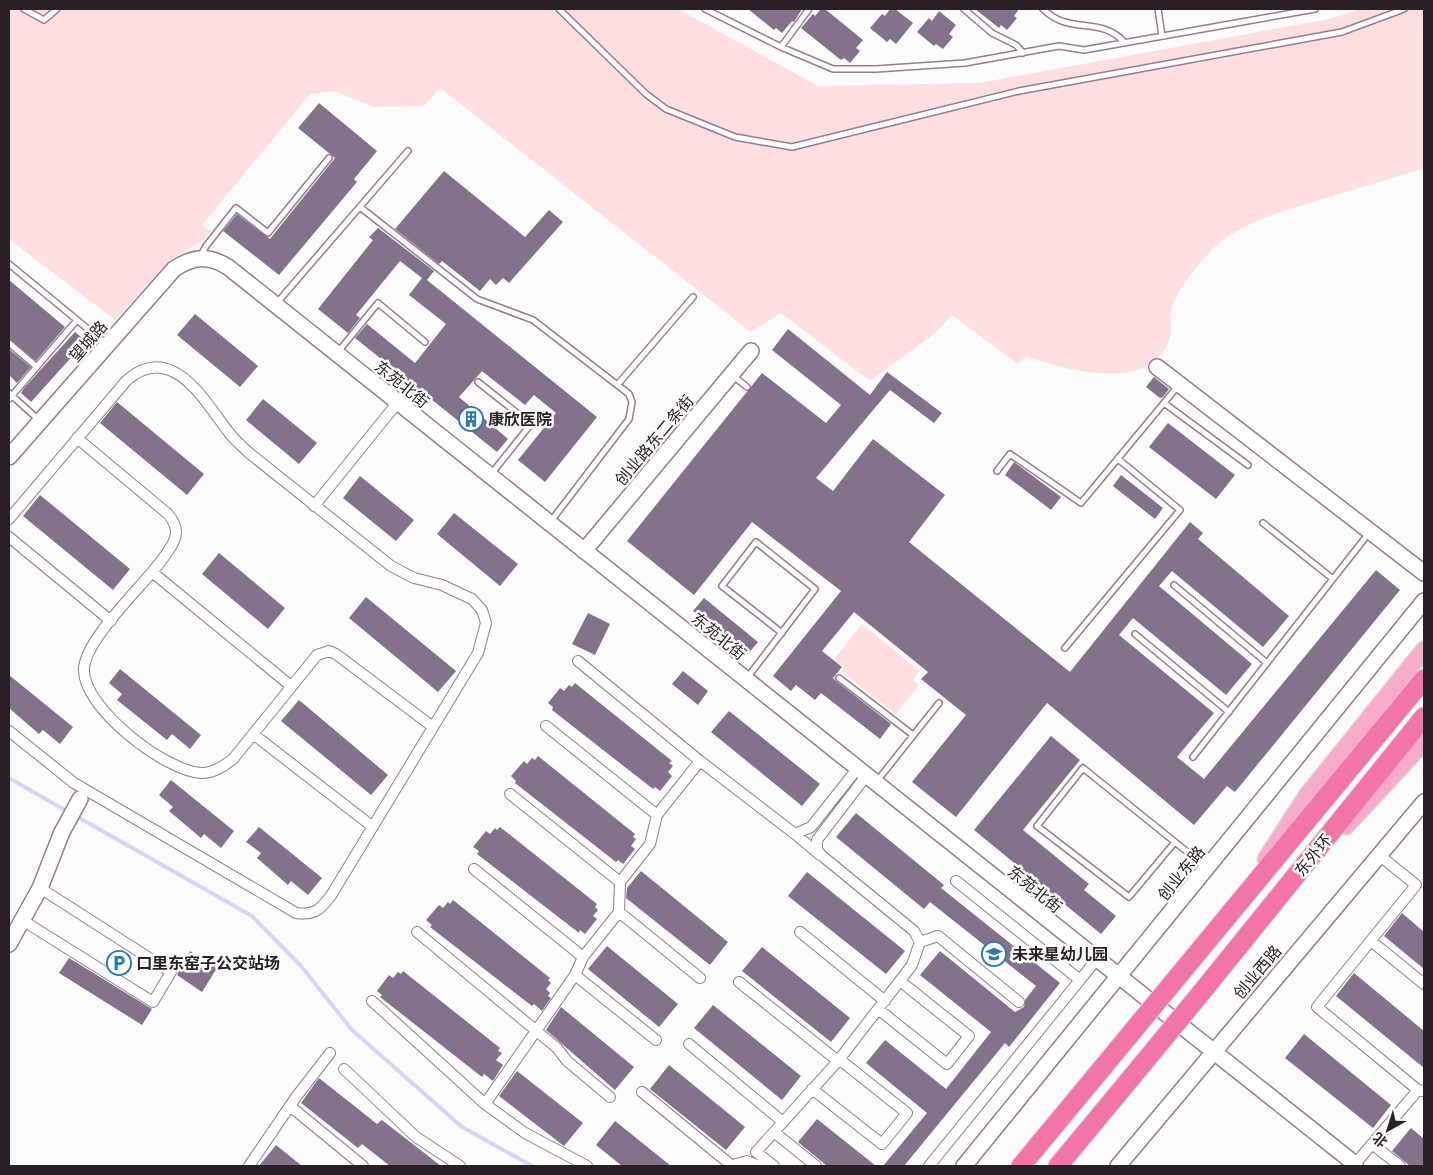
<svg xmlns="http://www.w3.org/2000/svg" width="1433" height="1175" font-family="'DejaVu Sans','Noto Sans SC',sans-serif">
  <rect width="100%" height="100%" fill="#fbfbfb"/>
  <path fill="#ffdfe0" d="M9 9H678L818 86 979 83 1329 19 1361 9H1424V168C1389 179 1354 190 1319 200 1286 210 1250 220 1222 241 1206 253 1175 291 1171 310 1169 318 1173 328 1170 336 1156 395 1064 370 1026 356L1018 364 952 315 934 334 870 381 781 313 751 332 440 88 424 106 374 107 334 91 310 94 202 225 211 232C201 245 186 248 174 258 153 277 134 299 115 320L9 239Z
    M862 624 920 671 913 680 919 685 896 714 841 671 844 667 834 659Z"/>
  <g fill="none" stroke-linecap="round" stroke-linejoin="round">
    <path stroke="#ddd3f6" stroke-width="4" d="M9 778 70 813
      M76 816 252 916 301 966 352 1030 462 1127 532 1166"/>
  </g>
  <path fill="#84718b" d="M748 9H802L794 22 792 21 782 33 776 28 774 30Z
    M821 9H825L863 40 856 48 860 51 850 63 844 58 841 60 801 28 813 14 815 16Z
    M890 9H895L913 23 896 44 890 39 887 42 870 28 882 14 885 16Z
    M975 9H1019L1014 16 1017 18 1007 30 1001 25 999 28Z
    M939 11 956 25 949 34 953 37 943 49 936 44 934 46 917 32 929 18 932 21Z
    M319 103 377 151 354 179 357 182 279 275 223 231 237 214 270 239 335 158 298 128Z
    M444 171 525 237 549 210 563 222 509 283 503 278 496 285 490 279 480 291 442 261 439 264 395 229Z
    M378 228 434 271 427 280 597 417 545 482 518 460 556 413 534 395 525 405 482 371 459 397 508 439 497 452 355 338 367 324 415 363 446 324 409 295 422 278 400 261 356 315 360 318 348 333 318 309 373 240 369 237Z
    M9 280 65 327 36 361 9 339Z
    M195 314 258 366 240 387 177 335Z
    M788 329 870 395 887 372 942 413 934 423 890 390 816 478 833 491 873 439 945 495 909 542 1070 672 1190 522 1203 533 1198 539 1289 616 1263 647 1172 571 1159 586 1252 664 1226 695 1133 618 1119 635 1214 713 1177 757 1204 779 1376 570 1400 590 1235 792 1227 786 1194 825 1047 703 956 817 912 782 966 715 921 679 928 672 854 612 822 651 842 667 833 678 836 681 891 724 880 739 821 693 815 700 796 685 791 691 773 676 841 591 752 522 694 595 627 541 762 373 826 423 841 405 772 350Z
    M75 332 86 341 31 402 21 393 24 388Z
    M9 349 31 367 17 383 9 375Z
    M1154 377 1169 389 1163 397 1160 398 1146 387Z
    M263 399 317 443 299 464 246 420Z
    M117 402 204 474 187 495 100 423Z
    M1168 423 1235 475 1216 499 1149 447Z
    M1014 462 1061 497 1051 510 1005 475Z
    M1121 475 1163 508 1155 519 1113 486Z
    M360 476 414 520 396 541 343 498Z
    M40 495 130 569 113 590 23 516Z
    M454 513 518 564 500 586 437 534Z
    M219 553 285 608 268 629 202 574Z
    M366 597 456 671 438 692 349 618Z
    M704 598 758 642 747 655 693 611Z
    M588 613 610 624 595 655 572 644Z
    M120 669 201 735 190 749 172 734 167 740 117 700 122 694 109 683Z
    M683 671 708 691 698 705 672 684Z
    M9 675 73 727 60 744 43 730 39 734 9 708Z
    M575 683 672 761 669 763 673 766 668 772 672 776 660 791 655 787 653 789 552 710 553 707 548 703 560 688 564 691 569 685 572 687Z
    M299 700 388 775 371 795 281 721Z
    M729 711 820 784 802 806 711 732Z
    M1051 736 1080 760 1023 830 1089 884 1084 890 1116 916 1101 934 974 830Z
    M538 756 635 834 633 837 636 839 631 846 635 849 623 864 618 860 616 862 515 783 516 781 511 776 524 761 527 764 532 758 535 760Z
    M171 780 234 831 221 848 204 834 201 838 169 811 173 807 159 795Z
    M856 813 944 885 941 888 1060 983 1009 1047 1005 1043 904 1166H883L927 1113 866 1063 885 1040 946 1089 991 1032 920 975 940 951 1015 1012 1024 1007 1025 1000 1036 986 930 902 924 909 836 837Z
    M259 827 322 878 308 895 291 881 288 885 257 858 261 853 246 842Z
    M500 827 597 904 595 907 598 910 593 916 597 919 585 934 580 930 579 933 477 854 479 851 473 847 486 831 490 834 495 828 497 830Z
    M641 871 728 942 710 965 626 898 627 888Z
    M807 872 905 951 886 974 788 896Z
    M453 900 550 978 548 980 551 983 546 989 550 993 548 996 551 998 542 1011 534 1004 532 1006 430 927 432 925 426 920 439 905 443 908 448 902 450 904Z
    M1402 913 1424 932V969L1384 936Z
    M607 946 678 1004 659 1027 588 969Z
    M762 947 850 1018 831 1042 742 971Z
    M190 951 217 968 202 992 177 975Z
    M69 958 152 1009 142 1025 59 973Z
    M403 971 500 1048 498 1051 502 1053 496 1060 503 1065 493 1081 484 1074 482 1077 380 997 382 995 377 991 389 975 393 978 398 972 401 974Z
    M1354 973 1424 1031V1068L1336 996Z
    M713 1005 801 1076 782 1100 694 1028Z
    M561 1007 634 1067 615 1090 546 1030Z
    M1304 1034 1391 1105 1373 1128 1285 1058Z
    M669 1065 745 1127 726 1150 650 1089Z
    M517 1071 583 1123 564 1146 499 1096Z
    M319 1078 377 1124 382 1120 441 1166H390L362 1144 358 1148 301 1103Z
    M817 1119 876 1166H827L798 1142Z
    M615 1121 671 1166H622L596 1145Z
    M1411 1128 1424 1139V1166H1410L1392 1151Z
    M276 1145 302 1166H259Z"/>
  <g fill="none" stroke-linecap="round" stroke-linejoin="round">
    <defs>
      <path id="lane" d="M24 9 44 20 57 9
        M559 9 646 94 666 109 735 137 792 147 1019 91 1342 32 1404 9
        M705 9 781 47 833 69H876L965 63 1059 46 1084 50 1315 9
        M964 9 992 33 1016 45 1023 53
        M1043 9C1070 36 1101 15 1125 43
        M1158 9 1162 36
        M781 47 809 9
        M360 207 477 299 533 320 629 394 632 402 629 419 551 521
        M200 257 206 246 236 208 268 233 329 158
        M9 264 105 343
        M276 304 408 151
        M9 343 37 367
        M338 352 378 303 425 342
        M732 375 747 387
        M478 382 531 424 492 473
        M618 384 693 297
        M9 393 40 421
        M9 399 77 320
        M1164 403 1248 465
        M997 471 1010 454 1081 503 1178 386
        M1263 523 1333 579
        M1174 585 1267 663
        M1135 634 1229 712
        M1065 648 1180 510 1118 459
        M747 678 815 589 756 542 722 586 782 633
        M839 678 913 735
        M1193 757 1369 533
        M877 781 939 703
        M1175 842 1129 897 1037 826 1083 768C1124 801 1165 834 1206 867"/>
      <path id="street" d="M77 438 168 514C173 520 178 529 175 538 173 546 166 554 161 561 142 587 87 637 84 668 81 707 166 772 202 773 214 773 224 766 233 759L317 655 329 651 336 654 433 727
        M314 506 398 402
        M9 519 127 380C173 341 205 402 230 434 236 441 243 447 249 453L391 566 414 578 442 585 472 599 482 610 486 623 478 653 332 894C322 908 315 916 296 913L74 783 9 731
        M9 537 111 621
        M152 572 291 686
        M578 661 700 761
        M546 726 657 815
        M253 734 373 827
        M510 794 620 882
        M795 834 820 855
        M1379 855 1416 885 1317 1007 1418 1090
        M474 869 583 957
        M619 912 700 978
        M22 920 153 1002 171 972 40 888
        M417 932 557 1048 567 1061 610 1097
        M800 932 885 1001
        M1371 941 1424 984
        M920 942 938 936 1019 1002
        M575 975 656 1040
        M1080 980 1096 960
        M739 982 838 1061
        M372 1001 485 1104
        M878 1009 947 1064 969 1036 900 981
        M689 1044 783 1122
        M344 1069 416 1137 460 1166
        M812 1089 882 1144 907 1113 839 1059
        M642 1092 731 1165
        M290 1106 363 1166
        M774 1132 816 1166
        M1372 1144 1400 1166
        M1355 1164 1418 1090 1423 1091
        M249 1166 296 1097 330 1053
        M587 1166 525 1133 485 1104 575 975 583 957 619 912 620 882 650 844 657 815 700 761 795 834 811 827 857 769
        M729 1166 747 1161 759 1166
        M774 1166 756 1152 838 1061 912 965 920 942 914 931 821 855 817 849V840L866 776
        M929 1166 1080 980 956 881"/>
      <path id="secondary" d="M1157 367 1424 573
        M9 457 174 269C194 256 208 255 228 267L1355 1164
        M584 551 751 351
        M9 944 40 888 62 832 80 799
        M964 1166 1424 601
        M1118 1166 1424 802"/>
      <path id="primary" d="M1346 826 1424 742
        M1266 859 1308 794 1424 650"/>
      <path id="highway" d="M1180 974 1424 679
        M1201 993 1424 717
        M1021 1166 1118 1049
        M1058 1166 1141 1066"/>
    </defs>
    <use href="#lane" stroke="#987b90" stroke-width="8"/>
    <use href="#street" stroke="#987b90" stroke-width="12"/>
    <use href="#secondary" stroke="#987b90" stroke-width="18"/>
    <use href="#primary" stroke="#d9d7d8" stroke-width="19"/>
    <use href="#highway" stroke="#d9d7d8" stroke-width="21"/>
    <use href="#lane" stroke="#fff" stroke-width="5"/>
    <use href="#street" stroke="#fff" stroke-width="10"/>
    <use href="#secondary" stroke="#fff" stroke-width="15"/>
    <use href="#primary" stroke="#f7accb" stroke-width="16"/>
    <use href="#highway" stroke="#f175a8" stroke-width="19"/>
    <defs>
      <path id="highway-bridge" d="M1118 1049 1180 974
        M1141 1066 1201 993"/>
    </defs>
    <use href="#highway-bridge" stroke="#d9d7d8" stroke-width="21" stroke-linecap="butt"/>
    <use href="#highway-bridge" stroke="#f175a8" stroke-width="19"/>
  </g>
  <defs>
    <symbol id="building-ring" viewBox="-11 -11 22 22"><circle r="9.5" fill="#fbfbfb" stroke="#2b7aac" stroke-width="1.5"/><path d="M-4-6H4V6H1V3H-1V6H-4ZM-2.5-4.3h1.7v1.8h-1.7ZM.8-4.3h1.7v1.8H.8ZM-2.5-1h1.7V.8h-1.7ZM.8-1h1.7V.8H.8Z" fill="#2b7aac"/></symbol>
    <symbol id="school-ring" viewBox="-11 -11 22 22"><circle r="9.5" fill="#fbfbfb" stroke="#2b7aac" stroke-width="1.5"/><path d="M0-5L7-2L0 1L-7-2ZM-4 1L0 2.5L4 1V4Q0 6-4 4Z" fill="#2b7aac"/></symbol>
    <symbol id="parking-ring" viewBox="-11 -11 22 22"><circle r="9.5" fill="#fbfbfb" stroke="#2b7aac" stroke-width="1.5"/><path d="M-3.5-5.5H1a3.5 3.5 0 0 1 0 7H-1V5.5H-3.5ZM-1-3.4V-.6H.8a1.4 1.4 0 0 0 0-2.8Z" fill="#2b7aac"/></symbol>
  </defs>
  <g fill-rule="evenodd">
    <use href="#building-ring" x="457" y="405" width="28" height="28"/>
    <use href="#school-ring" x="980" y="940" width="28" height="28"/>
    <use href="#parking-ring" x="105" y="949" width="28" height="28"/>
  </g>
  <g text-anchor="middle" stroke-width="5" stroke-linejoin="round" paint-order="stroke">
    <g font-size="16" fill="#2a1f27" stroke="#fbfbfb">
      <text transform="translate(88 341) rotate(-49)" y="6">望城路</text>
      <text transform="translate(402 384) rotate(39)" y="6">东苑北街</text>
      <text transform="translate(654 440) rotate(-50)" y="6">创业路东二条街</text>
      <text transform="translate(719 636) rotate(39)" y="6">东苑北街</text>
      <text transform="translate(1313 855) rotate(-51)" y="6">东外环</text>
      <text transform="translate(1181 873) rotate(-51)" y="6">创业东路</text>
      <text transform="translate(1035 889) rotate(39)" y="6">东苑北街</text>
      <text transform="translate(1257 972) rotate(-50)" y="6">创业西路</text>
    </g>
    <g font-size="16" font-weight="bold" fill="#2a1f27" stroke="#fbfbfb" text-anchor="start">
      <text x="488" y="425">康欣医院</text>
      <text x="1012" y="960">未来星幼儿园</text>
      <text x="136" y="969">口里东窑子公交站场</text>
    </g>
  </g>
  <rect width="1433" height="1175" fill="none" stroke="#2a1f27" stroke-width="20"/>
  <g transform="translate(1388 1130) rotate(219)" stroke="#fbfbfb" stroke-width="4" paint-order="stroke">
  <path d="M0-4L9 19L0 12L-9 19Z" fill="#2a1f27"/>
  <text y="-8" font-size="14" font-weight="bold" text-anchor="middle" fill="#2a1f27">北</text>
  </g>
</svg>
